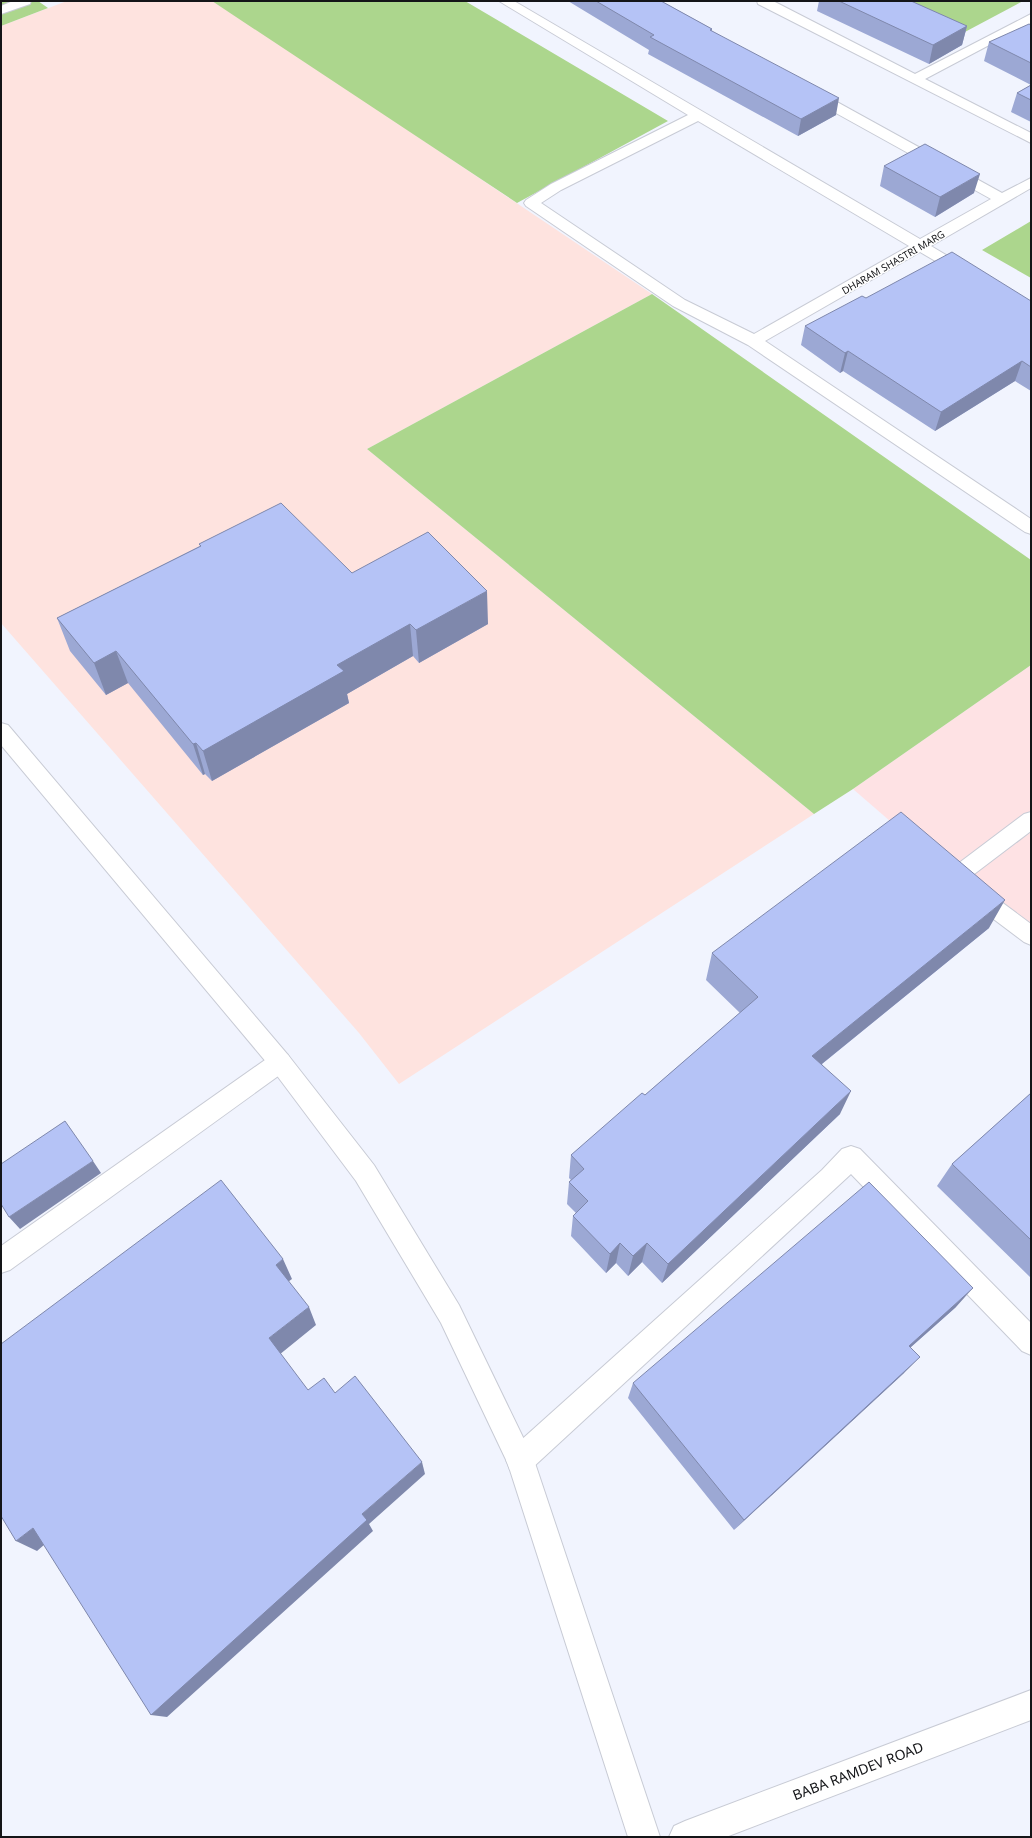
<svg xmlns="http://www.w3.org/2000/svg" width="1032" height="1838" font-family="'Noto Sans',sans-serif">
  <rect width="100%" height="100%" fill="#f1f4fe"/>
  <path fill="#fee2e4" d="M1031 665V943L853 789Z"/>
  <path fill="#fee3df" d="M67 1H212L272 39 652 294 367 449 814 814 399 1084 359 1033 1 623V26Z"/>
  <path fill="#acd68d" d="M1 1H38L48 8 1 26Z
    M212 1H465L668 121 517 203Z
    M897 1H1023L963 33Z
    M1031 221V278L982 250Z
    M652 294 1031 560V665L853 789 814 814 367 449Z"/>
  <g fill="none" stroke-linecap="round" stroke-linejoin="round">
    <defs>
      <path id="service" d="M1031 812V831L969 878 1031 924V945L1024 942 947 884 944 878 947 872 1024 814Z"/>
      <path id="minor" d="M13 1H31L30 4 1 14V6Z
        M499 1H514L920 239 991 199 807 97 805 94 807 91H817L1002 193 1031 178V188L931 246 971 270 974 273 971 276H961L920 252 765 341 1031 519V534L1025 532 748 345 673 306 526 206 524 203 526 200 551 184 688 115ZM698 121 909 246 754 334 685 300 541 203 561 190Z
        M757 1H773L915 74 1031 14V23L925 79 1031 133V143L758 4Z
        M280 1051 288 1055 292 1062 288 1069 10 1270 1 1273V1246L272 1055Z
        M851 1146 860 1149 1031 1323V1355L1022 1351 851 1174 530 1470 520 1474 510 1470 506 1460 510 1450 822 1170 842 1149Z"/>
      <path id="tertiary" d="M1 723 8 725 288 1055 374 1165 459 1305 534 1460 660 1837H628L508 1464 441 1323 356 1181 272 1069 1 745Z
        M1031 1690V1720L726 1837H669L674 1826 685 1821Z"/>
    </defs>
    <use href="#service" stroke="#c8cbd5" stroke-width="2"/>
    <use href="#minor" stroke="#c8cbd5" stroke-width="2"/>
    <use href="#tertiary" stroke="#c8cbd5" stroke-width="2"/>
    <use href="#service" fill="#fff" fill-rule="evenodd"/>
    <use href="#minor" fill="#fff" fill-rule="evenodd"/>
    <use href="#tertiary" fill="#fff" fill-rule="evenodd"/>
  </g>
  <path fill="#9ca8d4" d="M568 1H661L712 29V31L836 115 798 136 648 54 649 50Z
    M819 1H911L967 26 962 45 929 64 817 11Z
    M1031 25V85L984 61 989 42Z
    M1031 85V122L1011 112 1017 93Z
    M884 166 974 193 935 217 880 186Z
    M866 298 1031 301V391L1015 381 935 431 843 371 840 373 801 345 805 326Z
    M199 544 352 573 488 624 419 663 413 656 347 694 349 703 212 781 205 774 203 775 128 683 106 695 70 651 57 618 200 546Z
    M989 928 822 1064 840 1114 662 1283 642 1262 628 1276 616 1263 606 1273 571 1236 573 1216 576 1213 567 1204 569 1182 571 1180 569 1178 571 1155 645 1095 740 1013 706 980 712 953Z
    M1031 1093V1278L937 1186 952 1164Z
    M956 1307 911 1347 904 1373 734 1530 628 1398 633 1383Z"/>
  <path fill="#7f88ac" d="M967 26 962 45 929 64 933 45Z
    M839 98 836 115 798 136 801 119Z
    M980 174 974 193 935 217 940 197Z
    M848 351 843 371 840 373 845 353Z
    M1022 361 1015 381 935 431 941 412Z
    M487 591 488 624 419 663 416 630Z
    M410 624 413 656 347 694 349 703 212 781 203 751 337 665Z
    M116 651 128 683 106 695 94 663Z
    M196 743 205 774 203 775 193 744Z
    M1005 900 989 928 802 1080 812 1056Z
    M851 1091 840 1114 662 1283 668 1264Z
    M93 1161 101 1173 20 1229 9 1217Z
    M620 1243 616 1263 606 1273 610 1254Z
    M647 1243 642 1262 628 1276 633 1256Z
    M283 1259 292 1279 285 1284 276 1265Z
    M973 1288 956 1307 894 1362 909 1346Z
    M309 1307 316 1325 279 1355 269 1338Z
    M920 1357 904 1373 734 1530 744 1520Z
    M422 1462 425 1474 369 1524 373 1531 167 1717 151 1715 362 1514Z
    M33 1528 52 1538 37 1551 16 1541Z"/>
  <path fill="#b5c3f6" stroke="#7f88ac" d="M596 1H661L712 29 710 30 839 98 801 119 650 37 654 35Z
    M839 1H911L967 26 933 45Z
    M1029 24 1031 25V63L989 42Z
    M1031 85V100L1017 93Z
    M925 144 980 174 940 197 884 166Z
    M952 252 1031 301V367L1022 361 941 412 848 351 845 353 805 326 862 296 866 298Z
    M281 503 352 573 428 532 487 591 416 630 410 624 337 665 344 671 203 751 196 743 193 744 116 651 94 663 57 618 201 546 199 544Z
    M901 812 1005 900 812 1056 851 1091 668 1264 647 1243 633 1256 620 1243 610 1254 573 1216 588 1201 569 1182 584 1169 571 1155 642 1093 645 1095 758 997 712 953Z
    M1031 1093V1240L952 1164Z
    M65 1121 93 1161 9 1217 1 1204V1164Z
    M221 1180 283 1259 276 1265 309 1307 269 1338 308 1390 324 1378 335 1393 355 1376 422 1462 362 1514 367 1520 151 1715 33 1528 16 1541 1 1516V1344Z
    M869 1182 973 1288 909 1346 920 1357 744 1520 633 1383Z"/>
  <g text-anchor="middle" stroke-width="3" stroke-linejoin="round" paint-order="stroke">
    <g font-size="10" fill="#141518" stroke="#fff">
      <text transform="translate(893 262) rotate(-30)" y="4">DHARAM SHASTRI MARG</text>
    </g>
    <g font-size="14" fill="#141518" stroke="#fff">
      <text transform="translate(858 1771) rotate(-21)" y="5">BABA RAMDEV ROAD</text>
    </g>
  </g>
  <rect width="1032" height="1838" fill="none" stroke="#141518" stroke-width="4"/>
</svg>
